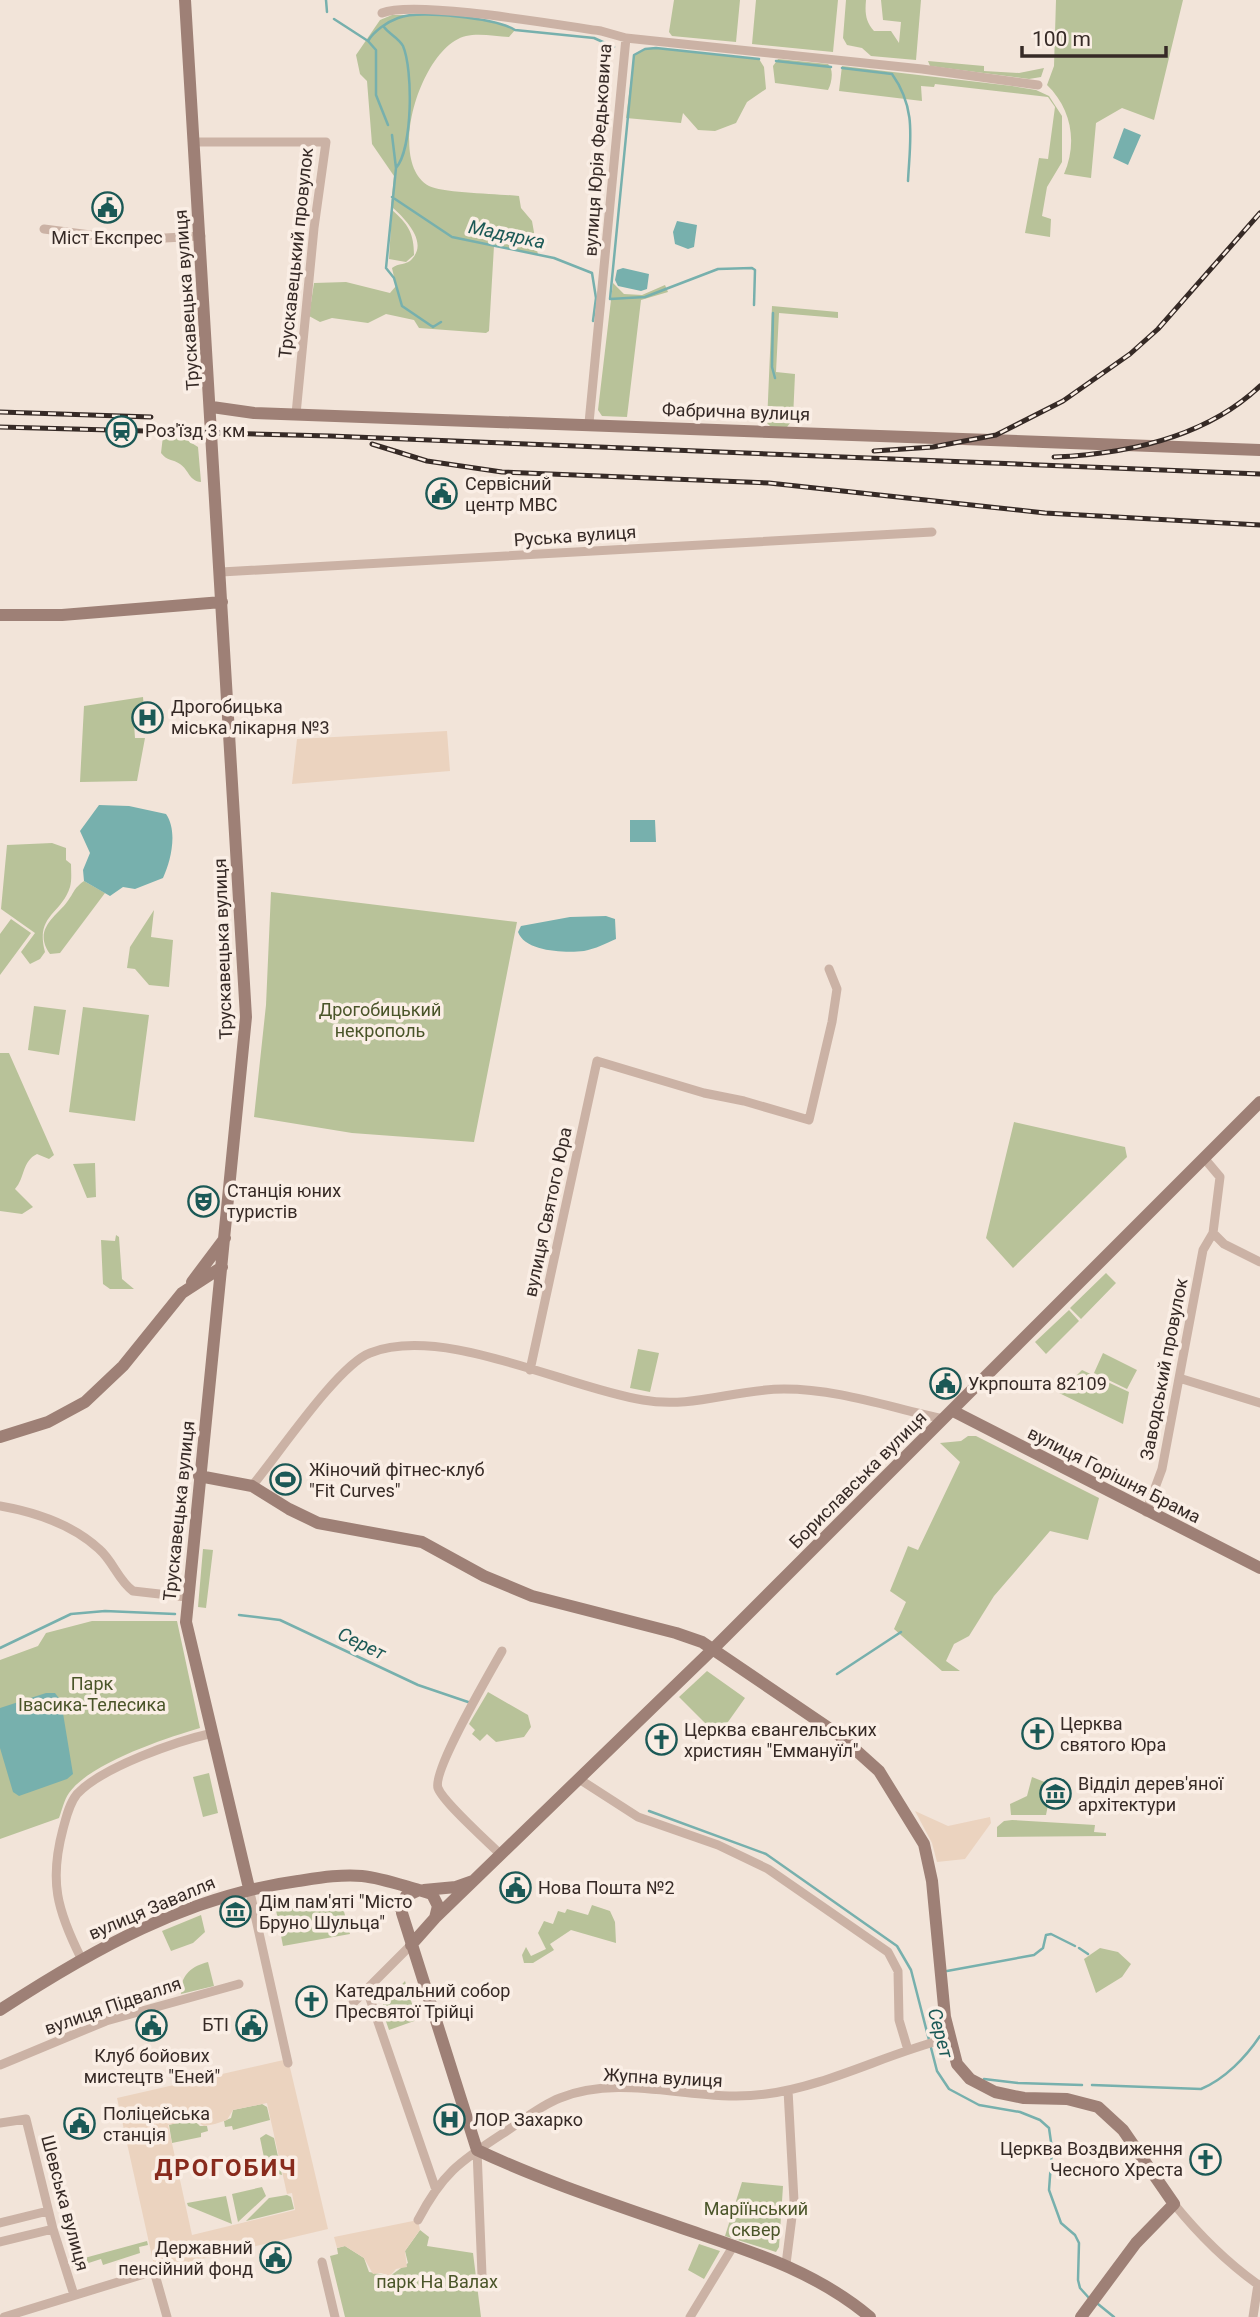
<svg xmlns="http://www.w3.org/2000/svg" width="1260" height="2317" font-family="Roboto,sans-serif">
  <rect width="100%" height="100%" fill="#f2e4d9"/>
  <path fill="#b8c299" d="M674 0H740L736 42 672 36 669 32Z
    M756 0H838L833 52 752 44Z
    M846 0H866C865 12 865 21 874 31H891L899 43 901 22 883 20 881 0H921L916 60 871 56 862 48 847 45 843 38Z
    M1056 0H1183L1154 120 1122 108 1096 123 1091 178 1064 174C1078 142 1071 108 1047 85L1054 66Z
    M392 15C424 15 488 13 515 30L509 37C496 36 478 33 466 36 422 46 385 161 429 186 442 193 501 194 519 196L521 208 532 221 538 255 494 246 489 331 486 333 419 328 414 320 386 314 368 323 332 318 320 322 309 316 314 283 346 282 390 293 396 286 392 268C398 263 407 265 412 259 429 241 403 217 391 206L394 176 372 144 367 81 360 74 356 55 380 20Z
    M656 48 759 59 764 67 766 89 747 102 736 123 715 131 698 130 683 113 681 123 626 118 634 55 645 49Z
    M778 59 828 64C834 69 832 83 828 90L775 83 773 66Z
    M928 61 984 66V71L1019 73 1044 68 1041 77 1029 79 930 66Z
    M842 66 1012 86 1036 90 1049 96 1062 116V162L1047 187 1042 216 1051 219 1050 237 1025 233 1039 158 1048 159 1055 107 1048 97 935 84 934 87 921 86 922 101 839 91Z
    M392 210C408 224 414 233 414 255L406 262 389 259Z
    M613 283 624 294 642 295 665 285 668 292 641 300 627 417 602 416 598 410Z
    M772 306 838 312V318L779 313 776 372 795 374 793 419 787 427H771L767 423Z
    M163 436 182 437 198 447 201 482C189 481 189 470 180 464 173 459 167 461 161 453Z
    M143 697 145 722 134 724 135 738H145L137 781 80 782 84 706Z
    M52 843 66 848V860L71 864C71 871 72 880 70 887 61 915 35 915 45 952L40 959 30 964 21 952 35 933 1 909 7 845Z
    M84 881 105 893 60 953 50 954C32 929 57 916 67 902 75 892 72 890 84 881Z
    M271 892 517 922 474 1142 352 1133 254 1117 266 1005Z
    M154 910 151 937 173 940 169 987 149 985 135 969 127 968 130 947Z
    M11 919 31 933 0 975V934Z
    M34 1006 66 1010 59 1055 28 1050Z
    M83 1007 149 1015 135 1121 69 1112Z
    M0 1053H9L54 1155 49 1159 37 1154C22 1161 25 1178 15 1189L33 1207 22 1214 0 1211Z
    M1014 1122 1125 1147 1127 1157 1013 1268 986 1238Z
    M95 1163 96 1197 87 1198 73 1164Z
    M116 1235 119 1237 122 1279 134 1289H110L103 1284 101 1240 115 1241Z
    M1106 1273 1116 1283 1081 1319 1070 1308Z
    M1069 1310 1079 1321 1046 1354 1035 1342Z
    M638 1349 659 1353 650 1392 630 1388Z
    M1103 1353 1137 1370 1127 1389 1094 1373Z
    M1082 1370 1129 1392 1123 1424 1059 1393Z
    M968 1436H976L1099 1498 1088 1540 1050 1531 994 1596 969 1636 954 1644 946 1661 960 1671H942L894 1629 906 1602 890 1591 908 1546 918 1550 960 1462 940 1443 961 1441Z
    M203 1549 213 1550 206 1608 198 1607Z
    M92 1621H177L200 1728C166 1738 90 1763 69 1793 64 1800 62 1810 59 1818L0 1839V1660L38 1646 46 1633Z
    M707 1671 745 1698 718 1736 679 1697Z
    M488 1692 528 1715 531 1727 524 1737 496 1742 487 1734 480 1741 472 1734 475 1730 469 1724Z
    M209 1773 218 1813 203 1817 193 1777Z
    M1032 1777 1052 1785 1046 1815H1011L1010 1804 1027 1796Z
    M1012 1820 1095 1825 1094 1832 1106 1833V1836L997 1837V1827L1004 1821Z
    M342 1904 350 1934 283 1946 276 1910Z
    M592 1905 610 1911 615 1922 616 1943 571 1930 550 1944 554 1950 533 1963H524L522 1955 526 1947 531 1956 546 1949 538 1933 544 1921 553 1924 558 1911 565 1913 567 1909 588 1915Z
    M201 1915 205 1932 193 1943 171 1951 162 1931Z
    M1100 1948 1118 1952 1131 1964 1122 1977 1096 1993 1084 1959Z
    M208 1962 214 1986 181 1994C180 1975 192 1966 208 1962Z
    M405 1981 417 2020 389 2030 382 2010 384 1999 387 2001Z
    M262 2104 267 2107 270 2120 233 2130 232 2126 225 2127 224 2121 231 2118 233 2110Z
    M193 2119 200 2126H207L208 2131 201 2133V2137L172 2143 169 2125Z
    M266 2134 274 2138 282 2175 271 2172 264 2177 267 2172 260 2138Z
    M742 2182 783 2186 779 2247 776 2252 725 2236Z
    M262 2187 266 2196 238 2222 232 2194Z
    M287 2195 291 2197 294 2209 246 2221 269 2198Z
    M226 2196 232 2224 188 2206 187 2203Z
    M420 2230 429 2237 427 2246 473 2253 481 2317H345L330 2256 338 2254 337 2248 345 2246 364 2258 369 2272 390 2276 408 2263 405 2251Z
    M147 2241 148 2245 139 2247 140 2253 103 2265 101 2259 73 2268 70 2258 76 2256 77 2260Z
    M699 2244 720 2251 704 2279 688 2270Z"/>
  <path fill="#ebd3bf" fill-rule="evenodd" d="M447 731 450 771 292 784 297 739Z
    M915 1811 948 1826 990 1817 991 1823 965 1859 937 1862 932 1843Z
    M288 2059 328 2229 155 2270 117 2098ZM267 2103 287 2194 292 2193 295 2210 192 2235 168 2125 193 2119 204 2126 215 2124 227 2120 233 2110Z
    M418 2220 420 2230 405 2251 407 2267 396 2269 390 2276 381 2273 373 2274 364 2258 345 2246 337 2248 334 2237Z"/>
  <path fill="#77b0ad" d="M1124 128 1141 135 1128 165 1113 158Z
    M677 221 697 225 694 247 688 249 675 244 673 232Z
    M623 268 649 274 647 289 641 291 618 286 615 280 617 270Z
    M99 805 129 806 166 814C178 831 171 861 163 878L135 889 123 887 110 896 84 881 83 870 90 853 80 831Z
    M630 820H655L656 842H630Z
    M606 916 615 919 616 939C607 943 595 949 584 951 566 953 525 952 518 932L521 926 570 917Z
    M46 1693H55L61 1701 73 1774 67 1779 19 1796 13 1792 0 1748V1708Z"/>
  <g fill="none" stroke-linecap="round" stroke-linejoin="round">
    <path stroke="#77b0ad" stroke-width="2.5" d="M326 0 327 12
      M334 19 368 41 376 50V95L388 125
      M384 27C389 34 399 38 403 46 413 69 413 148 396 168
      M368 41C374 31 387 22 398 18 419 10 496 18 515 30L594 38 614 47
      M776 61 831 67
      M842 68 892 74C917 109 910 140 908 181
      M392 135 396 168 386 268 394 278 402 306 433 327 441 322
      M392 197 452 237 554 258 592 273 596 298 593 321
      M754 305 755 270 752 268 718 269 645 297 610 299 634 55 645 49 656 48 759 59
      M773 313 772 367 775 378
      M239 1615 280 1620 418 1685 471 1703
      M0 1648 71 1614 105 1611 175 1614
      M837 1674 901 1632
      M649 1811 766 1854 897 1946 911 1970 937 2071 949 2089 979 2105 1020 2112 1040 2120 1049 2128 1052 2149 1049 2190 1061 2223 1075 2235 1079 2243 1078 2280 1080 2288 1089 2298
      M1079 1948 1088 1954
      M947 1971 1034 1955 1043 1948 1046 1935 1051 1934 1075 1946
      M984 2079 1018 2083 1082 2085
      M1092 2085 1201 2089C1225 2079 1246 2057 1260 2036
      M1098 2304 1114 2317"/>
    <path stroke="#cbb2a5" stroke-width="9" d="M382 13C415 0 559 25 601 31L626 38 589 423
      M626 38 922 69 1038 85
      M194 142H326L314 228 296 414
      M44 229 129 240 201 236
      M221 572 932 532
      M1204 1158 1220 1177 1213 1233 1224 1244 1260 1262
      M530 1370 597 1061 704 1093 744 1101 809 1120 832 1022 837 989 829 969
      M1179 1378 1260 1403
      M252 1486C278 1455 338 1365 370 1353 443 1324 567 1388 643 1400 692 1409 735 1389 784 1389 839 1389 891 1408 944 1419
      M0 1506C34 1512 73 1525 99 1549 113 1561 118 1580 133 1591L186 1597
      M1146 1512 1162 1469 1203 1250 1213 1233
      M579 1779 638 1817 718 1845 768 1869 888 1952 898 1971 899 2020 908 2050
      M501 1855C488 1842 443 1802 438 1788 432 1771 491 1671 502 1651
      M249 1888 288 2063
      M81 1958C57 1910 49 1881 63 1829 66 1818 69 1804 77 1794 102 1767 177 1741 213 1733
      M367 1990 435 2187
      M353 2003 411 1945
      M0 2065 106 2021 239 1984
      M0 2123 26 2119 53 2229 74 2295
      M477 2150 482 2275
      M1174 2204C1200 2236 1226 2262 1260 2286
      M418 2220C442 2174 459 2162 502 2134 521 2122 539 2106 560 2098 625 2072 698 2104 766 2094 828 2086 887 2053 949 2038
      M0 2223 48 2211
      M0 2242 53 2229
      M322 2262 335 2317
      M786 2264 794 2201 788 2090
      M4 2317 154 2271 167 2317
      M690 2317 734 2245
      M1253 2317 1258 2284"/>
    <path stroke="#9e8076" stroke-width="12" d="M185 0 246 1017 186 1622 249 1888
      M212 407 254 413 1260 450
      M0 615H62L222 602
      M192 1282 225 1238
      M953 1411 1260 1568
      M0 1437 48 1422 85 1402 123 1366 182 1293 222 1267
      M199 1476 252 1486 289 1509 318 1523 422 1542 484 1576 532 1596 676 1633 702 1642 839 1735 879 1771 924 1844 932 1881 945 2017 957 2064 970 2079 995 2092 1024 2098 1067 2099 1098 2107 1123 2130 1174 2204 1136 2243 1081 2317
      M424 1890 456 1887 473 1881
      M401 1909 406 1896 419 1890 432 1894 438 1906 435 1918 411 1945
      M402 1913 477 2150C543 2181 613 2204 682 2228 749 2251 814 2270 870 2317
      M435 1918 714 1648 1260 1102
      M0 2010C92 1950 187 1896 298 1881 318 1878 341 1874 362 1876 381 1878 401 1885 419 1890"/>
    <defs>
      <path id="rail" d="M0 412 151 417
        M0 427 330 436 1260 474
        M372 444 427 461 502 472 769 483 1045 513 1260 525
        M874 451 933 447 996 435 1063 401 1130 354 1158 329 1260 213
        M1054 457C1126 454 1206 437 1260 386"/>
    </defs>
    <use href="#rail" stroke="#362a26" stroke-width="5"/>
    <use href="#rail" stroke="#faeee5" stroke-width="2.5" stroke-dasharray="8" stroke-linecap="butt"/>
  </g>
  <defs>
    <symbol id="civic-ring" viewBox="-11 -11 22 22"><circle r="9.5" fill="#faeee5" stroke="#1b5956" stroke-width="1.5"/><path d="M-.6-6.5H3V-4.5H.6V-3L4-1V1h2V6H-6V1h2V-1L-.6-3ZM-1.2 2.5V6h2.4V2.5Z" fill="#1b5956"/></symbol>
    <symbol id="station-ring" viewBox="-11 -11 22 22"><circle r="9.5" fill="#faeee5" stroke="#1b5956" stroke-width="1.5"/><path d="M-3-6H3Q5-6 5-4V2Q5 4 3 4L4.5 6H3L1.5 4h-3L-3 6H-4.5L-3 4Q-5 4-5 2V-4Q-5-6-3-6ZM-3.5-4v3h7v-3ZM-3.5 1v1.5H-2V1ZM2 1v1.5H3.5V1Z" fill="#1b5956"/></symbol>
    <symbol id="hospital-ring" viewBox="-11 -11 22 22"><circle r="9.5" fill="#faeee5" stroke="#1b5956" stroke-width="1.5"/><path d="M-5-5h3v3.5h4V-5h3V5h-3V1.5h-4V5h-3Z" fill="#1b5956"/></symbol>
    <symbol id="theatre-ring" viewBox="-11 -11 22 22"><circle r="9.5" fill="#faeee5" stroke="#1b5956" stroke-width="1.5"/><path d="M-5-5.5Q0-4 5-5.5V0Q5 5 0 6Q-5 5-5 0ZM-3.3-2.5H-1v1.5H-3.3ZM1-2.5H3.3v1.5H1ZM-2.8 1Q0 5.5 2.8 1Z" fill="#1b5956"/></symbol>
    <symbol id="stadium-ring" viewBox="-11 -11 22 22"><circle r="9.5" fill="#faeee5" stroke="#1b5956" stroke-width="1.5"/><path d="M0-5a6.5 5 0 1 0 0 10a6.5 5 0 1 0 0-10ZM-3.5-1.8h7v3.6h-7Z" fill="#1b5956"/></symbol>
    <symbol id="church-ring" viewBox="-11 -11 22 22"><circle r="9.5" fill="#faeee5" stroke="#1b5956" stroke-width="1.5"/><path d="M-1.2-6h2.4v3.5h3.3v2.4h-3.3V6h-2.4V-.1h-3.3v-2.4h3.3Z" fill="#1b5956"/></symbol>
    <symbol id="museum-ring" viewBox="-11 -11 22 22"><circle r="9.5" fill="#faeee5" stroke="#1b5956" stroke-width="1.5"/><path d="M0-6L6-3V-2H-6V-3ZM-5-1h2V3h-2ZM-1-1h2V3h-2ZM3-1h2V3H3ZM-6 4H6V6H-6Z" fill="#1b5956"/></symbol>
  </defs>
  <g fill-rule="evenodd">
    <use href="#civic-ring" x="90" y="190" width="35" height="35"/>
    <use href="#station-ring" x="104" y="414" width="35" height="35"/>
    <use href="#civic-ring" x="424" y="476" width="35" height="35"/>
    <use href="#hospital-ring" x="130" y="700" width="35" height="35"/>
    <use href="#theatre-ring" x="186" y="1184" width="35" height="35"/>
    <use href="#civic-ring" x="928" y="1366" width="35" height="35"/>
    <use href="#stadium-ring" x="268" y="1462" width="35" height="35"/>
    <use href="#church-ring" x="1020" y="1716" width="35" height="35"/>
    <use href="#church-ring" x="644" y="1722" width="35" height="35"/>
    <use href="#museum-ring" x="1038" y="1776" width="35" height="35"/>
    <use href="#civic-ring" x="498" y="1870" width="35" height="35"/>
    <use href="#museum-ring" x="218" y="1894" width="35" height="35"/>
    <use href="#church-ring" x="294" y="1984" width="35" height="35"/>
    <use href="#civic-ring" x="134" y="2008" width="35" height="35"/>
    <use href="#civic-ring" x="234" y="2008" width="35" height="35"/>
    <use href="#hospital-ring" x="432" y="2102" width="35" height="35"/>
    <use href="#civic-ring" x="62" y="2106" width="35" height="35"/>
    <use href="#church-ring" x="1188" y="2142" width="35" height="35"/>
    <use href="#civic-ring" x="258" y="2240" width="35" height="35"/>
  </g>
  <g text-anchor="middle" stroke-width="7" stroke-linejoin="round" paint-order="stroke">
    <g font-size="18" fill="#362a26" stroke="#faeee5">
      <text transform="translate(598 150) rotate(-86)" y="6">вулиця Юрія Федьковича</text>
      <text transform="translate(296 253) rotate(-84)" y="6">Трускавецький провулок</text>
      <text transform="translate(187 300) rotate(-94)" y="6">Трускавецька вулиця</text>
      <text transform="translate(736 412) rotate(2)" y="6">Фабрична вулиця</text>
      <text transform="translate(575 536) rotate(-4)" y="6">Руська вулиця</text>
      <text transform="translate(223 949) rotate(-92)" y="6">Трускавецька вулиця</text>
      <text transform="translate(548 1212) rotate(-78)" y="6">вулиця Святого Юра</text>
      <text transform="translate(1164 1369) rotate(-79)" y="6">Заводський провулок</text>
      <text transform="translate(1114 1475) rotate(27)" y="6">вулиця Горішня Брама</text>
      <text transform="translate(858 1480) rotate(-45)" y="6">Бориславська вулиця</text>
      <text transform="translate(179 1511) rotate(-84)" y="6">Трускавецька вулиця</text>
      <text transform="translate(152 1908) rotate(-23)" y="6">вулиця Завалля</text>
      <text transform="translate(113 2006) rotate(-19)" y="6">вулиця Підвалля</text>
      <text transform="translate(663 2078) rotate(3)" y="6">Жупна вулиця</text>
      <text transform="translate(65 2203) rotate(75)" y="6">Шевська вулиця</text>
    </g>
    <g font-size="18" fill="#362a26" stroke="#faeee5" text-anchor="start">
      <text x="107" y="244" text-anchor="middle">Міст Експрес</text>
      <text x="145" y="437">Роз'їзд 3 км</text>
      <text x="465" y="490">Сервісний<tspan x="465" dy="21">центр МВС</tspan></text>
      <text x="171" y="713">Дрогобицька<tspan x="171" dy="21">міська лікарня №3</tspan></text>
      <text x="227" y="1197">Станція юних<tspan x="227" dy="21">туристів</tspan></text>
      <text x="968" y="1390">Укрпошта 82109</text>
      <text x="309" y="1476">Жіночий фітнес-клуб<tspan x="309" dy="21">"Fit Curves"</tspan></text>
      <text x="1060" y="1730">Церква<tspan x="1060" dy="21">святого Юра</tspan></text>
      <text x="684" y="1736">Церква євангельських<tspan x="684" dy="21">християн "Еммануїл"</tspan></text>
      <text x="1078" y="1790">Відділ дерев'яної<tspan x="1078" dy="21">архітектури</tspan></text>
      <text x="538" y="1894">Нова Пошта №2</text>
      <text x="259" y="1908">Дім пам'яті "Місто<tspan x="259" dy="21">Бруно Шульца"</tspan></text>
      <text x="335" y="1997">Катедральний собор<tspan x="335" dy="21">Пресвятої Трійці</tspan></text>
      <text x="229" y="2031" text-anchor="end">БТІ</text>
      <text x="152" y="2062" text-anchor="middle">Клуб бойових<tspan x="152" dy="21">мистецтв "Еней"</tspan></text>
      <text x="103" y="2120">Поліцейська<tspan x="103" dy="21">станція</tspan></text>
      <text x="473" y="2126">ЛОР Захарко</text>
      <text x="1183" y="2155" text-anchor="end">Церква Воздвиження<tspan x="1183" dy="21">Чесного Хреста</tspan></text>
      <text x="253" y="2254" text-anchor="end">Державний<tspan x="253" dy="21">пенсійний фонд</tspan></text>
    </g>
    <g font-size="18" fill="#4a5529" stroke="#faeee5">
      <text x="380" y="1016">Дрогобицький<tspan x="380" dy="21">некрополь</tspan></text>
      <text x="92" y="1690">Парк<tspan x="92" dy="21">Івасика-Телесика</tspan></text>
      <text x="756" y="2215">Маріїнський<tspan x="756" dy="21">сквер</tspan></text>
      <text x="437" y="2288">парк На Валах</text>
    </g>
    <g font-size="19" font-style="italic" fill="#1b5956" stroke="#faeee5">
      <text transform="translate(507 234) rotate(12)" y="7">Мадярка</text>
      <text transform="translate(362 1643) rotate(26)" y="7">Серет</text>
      <text transform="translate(941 2033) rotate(75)" y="7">Серет</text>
    </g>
    <g font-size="24" font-weight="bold" letter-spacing="2" fill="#882b1d" stroke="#faeee5">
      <text x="226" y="2176">ДРОГОБИЧ</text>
    </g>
  </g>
  <path d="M1022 46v10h144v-10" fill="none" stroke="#362a26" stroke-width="3.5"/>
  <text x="1032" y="46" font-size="21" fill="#362a26" stroke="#faeee5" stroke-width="5" paint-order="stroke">100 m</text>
</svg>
